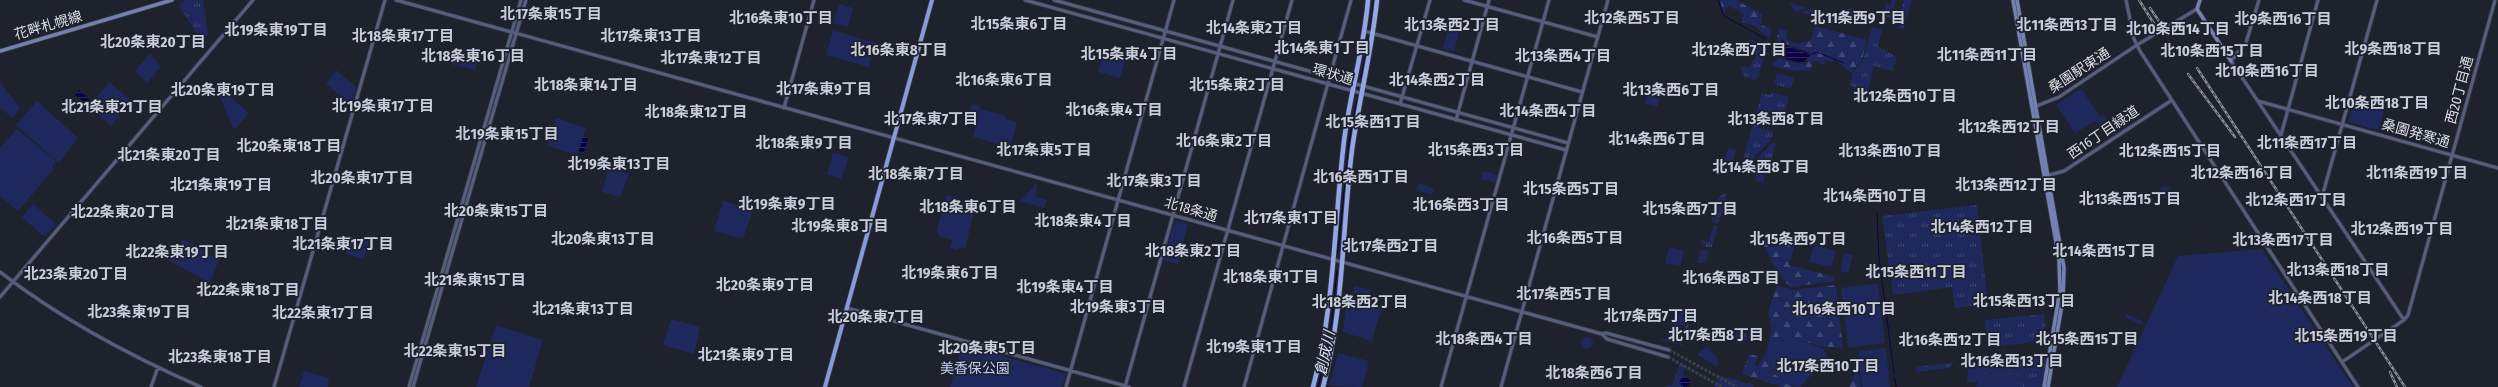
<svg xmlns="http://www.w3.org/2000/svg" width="2498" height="387" font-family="'Fira Sans Condensed','Noto Sans JP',sans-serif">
  <defs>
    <pattern id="grass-tufts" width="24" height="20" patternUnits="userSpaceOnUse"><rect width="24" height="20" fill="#1f285c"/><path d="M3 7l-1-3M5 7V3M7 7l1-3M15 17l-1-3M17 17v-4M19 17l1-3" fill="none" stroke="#3f4773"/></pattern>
    <pattern id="forest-firs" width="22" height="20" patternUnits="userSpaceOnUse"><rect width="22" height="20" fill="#1f285c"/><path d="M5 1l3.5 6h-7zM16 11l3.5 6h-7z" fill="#3f4773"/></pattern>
    <pattern id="water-rules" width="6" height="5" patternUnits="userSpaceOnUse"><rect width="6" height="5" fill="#090345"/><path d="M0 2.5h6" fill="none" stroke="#2c2760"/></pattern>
  </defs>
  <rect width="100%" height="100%" fill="#1e222c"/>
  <path fill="url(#grass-tufts)" d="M185 0H203L208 34 204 39 195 31 179 6Z
    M1892 0H1896L1891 19 1882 16 1886 4 1890 5Z
    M1904 0H1912L1903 30 1892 27H1900L1902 22 1898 21Z
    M1846 7 1869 13 1867 20 1851 15Z
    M1829 12 1832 15 1844 19 1845 16 1849 18 1847 26 1829 21 1826 15Z
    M1872 27 1882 30 1878 46 1897 57 1893 71 1874 66 1868 92 1850 85 1853 72 1863 61Z
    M1749 39 1767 45 1758 78 1754 80 1743 76 1741 66 1750 68 1753 60H1755L1756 55 1747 52Z
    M1777 73 1794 78 1791 89 1774 84Z
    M1650 85 1662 90 1657 107 1645 104Z
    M1772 92 1789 97 1784 115 1779 114 1774 125 1765 120H1755L1762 93 1769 95Z
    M1753 124 1762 129 1773 131 1771 140 1751 160 1744 158Z
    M1772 143 1776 144 1770 164 1756 160Z
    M1728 148 1736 150 1731 169 1723 167Z
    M1753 163 1768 166 1763 183 1756 181Z
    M1723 194H1727L1718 224 1711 221 1717 199Z
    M1977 205 1988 304 1955 308 1952 287 1893 295 1882 216Z
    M1714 225 1718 226 1712 247H1704L1701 240 1709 242Z
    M1699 251H1709L1706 263H1698V258L1701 255Z
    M1685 309 1690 318 1689 323 1672 327 1673 319Z
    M2044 314 2047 340 1987 348 1985 320Z
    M1689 324 1682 345 1659 340 1666 339 1669 332 1678 327 1673 333 1677 340H1680L1684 333V327Z
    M1735 337a6 6 0 1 1 12 0a6 6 0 1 1-12 0Z
    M1707 347 1717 357 1719 364 1716 366 1697 354Z
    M2032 355 2046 359 2041 387H1980L1977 379 1976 382H1967L1968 369 1957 366 1960 364Z
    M1953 363 1949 368 1917 372 1916 367Z
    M1679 365 1685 366 1683 376 1679 381 1684 387H1667V385L1672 386Z"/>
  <path fill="url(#forest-firs)" d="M1720 0H1735L1763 14 1761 25 1772 29 1769 39 1755 26 1741 22 1744 14 1729 6 1724 14Z
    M1789 3 1808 8 1795 12Z
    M1813 8 1816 10 1814 16 1801 12Z
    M1815 26 1867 40 1862 60 1851 73 1834 58 1832 62 1825 60 1824 65 1813 61 1811 70C1801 71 1779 71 1772 64L1779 58 1798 64H1806L1810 53 1786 44H1782L1781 47 1776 45 1779 28 1787 31V39C1800 47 1799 42 1810 41Z
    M1791 233 1798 235 1789 265 1835 277 1834 281 1791 287C1777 277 1771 256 1761 241L1778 237 1779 243 1787 241 1786 234Z
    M1777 285 1793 290 1836 285 1843 348 1819 346 1789 337 1770 362 1773 373 1793 387H1782L1742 374 1749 354 1758 356 1755 364 1758 366 1767 351 1772 329 1768 313Z
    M1858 367 1861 387H1849Z"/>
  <path fill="#1f285c" d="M839 4 853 8 848 27 833 23Z
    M1449 28 1459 31 1454 51 1443 48Z
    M833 30 875 43 869 67 826 55Z
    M1750.5 49a4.5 4.5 0 1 1 9 0a4.5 4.5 0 1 1-9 0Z
    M456 46 480 53 475 70 451 64Z
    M150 53 161 67 147 83 135 71Z
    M1103 55 1125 61 1120 78 1098 72Z
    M336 70 356 87 352 105 326 84Z
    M109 82 131 101 111 126 89 107Z
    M0 83 20 107 13 118 0 108Z
    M217 86 249 113 234 130 216 87Z
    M2081 88 2100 117 2104 115 2115 132 2107 137 2096 121 2075 133 2056 105Z
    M37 101 78 138 59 163 16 125Z
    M2354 101 2384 110 2378 130 2348 122Z
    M971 104 980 106 975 124 966 121Z
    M980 109 1006 116V119L1017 122 1010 147 973 137Z
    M556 118 586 128 577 155 547 146Z
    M17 129 56 161 52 167 54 169 18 211 0 196V148Z
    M833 153 849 157 841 179 827 174Z
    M608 169 629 174 620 197 602 192Z
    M1483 171 1497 175 1495 182 1481 179Z
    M1038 182 1035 197 1047 200 1044 208 1020 201Z
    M1418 183 1434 188 1432 195 1416 190Z
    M2159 192a6 6 0 1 1 12 0a6 6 0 1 1-12 0Z
    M947 195 974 203 976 205 965 249 959 247 958 250 950 248 952 240 939 236V232L936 231Z
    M723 201 753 209 743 239 714 231Z
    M33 204 56 224 44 237 22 217Z
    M1175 221 1188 224 1178 264 1163 260Z
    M351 236 369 241 364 259 346 254Z
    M183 239 219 260 210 283 168 260Z
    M1814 245 1836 251 1831 267 1809 262Z
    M1669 247 1684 251 1680 266 1665 263Z
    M2262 249 2353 387H2117L2178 256Z
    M1844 253 1853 255 1848 273 1840 271Z
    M1878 283 1885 343 1848 348 1841 288Z
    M1355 286 1371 290 1368 298 1353 294Z
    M1347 298 1382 307 1372 341 1343 332Z
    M2126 314 2142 321 2141 325 2125 317Z
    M671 319 700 327 694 354 663 345Z
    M496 325 543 340 529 387H476Z
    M1581 343a6 6 0 1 1 12 0a6 6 0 1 1-12 0Z
    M1789 337 1824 349 1827 358 1800 387C1784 387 1774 376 1770 362L1778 344Z
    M962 345 1066 374 1062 387H950Z
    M1886 348 1890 387H1862L1858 351Z
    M1338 353 1369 361 1362 387 1329 386Z
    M2000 370 2014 376 2023 387H1976L1979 375Z
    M304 371 329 378 328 387H299Z
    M1718 375 1754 385 1753 387H1715Z"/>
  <path fill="url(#water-rules)" d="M1781 38 1786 45 1809 55 1813 53 1802 63 1780 57 1779 52 1783 45Z
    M79 90 90 100 87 104 75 95Z
    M583 137 588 138 584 153 579 151Z
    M1680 382a5 5 0 1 1 10 0a5 5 0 1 1-10 0Z"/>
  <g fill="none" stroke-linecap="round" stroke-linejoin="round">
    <path stroke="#090345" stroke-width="1" d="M1718 0 1724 16 1766 39
      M1370 31 1374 0
      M1779 44 1784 45
      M1800 50 1808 53
      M1812 54 1817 52 1844 63
      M1361 78 1370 34
      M1877 214 1879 258 1894 373
      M1338 252 1349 142 1357 100
      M1895 378 1896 387
      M1318 387 1330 337 1337 271"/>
    <path stroke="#3a3e48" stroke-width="3" stroke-dasharray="3 1.5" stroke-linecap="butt" d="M1669 350 1737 387
      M1668 357 1722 387"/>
    <defs>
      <path id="tertiary" d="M396 0 1602 334 1607 339 1668 357
        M1025 0 1566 150
        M1054 0 1568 143
        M1464 0 1598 37
        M2126 0 2134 39 2140 51 2358 387
        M2259 0 2246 43 2231 61 2404 320
        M1364 31 1582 92
        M2258 101 2498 168
        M1400 104 1430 0
        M2034 107 2059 97 2137 45 2197 9
        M784 108 814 0
        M1456 120 1489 0
        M2281 135 2318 0
        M2046 176 2064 171 2172 100
        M2322 197 2377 0
        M0 272C61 319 130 356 201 387
        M0 297 253 0
        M847 308 1129 387
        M1602 334 1606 333 1669 350
        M2342 362 2404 320 2408 315 2495 0
        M151 387 158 367
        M274 387 385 0
        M409 387 521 0
        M413 387 526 0
        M1066 387 1174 0
        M1125 387 1233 0
        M1184 387 1292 0
        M1244 387 1351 0
        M1441 387 1549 0
        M1501 387 1608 0"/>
      <path id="secondary" d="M2013 0 2059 259 2060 290 2044 387
        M2017 0 2064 268 2063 298 2048 387
        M2200 0 2197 9 2231 61
        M0 51 172 0"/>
      <path id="primary" d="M825 387 932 0"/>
      <path id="trunk" d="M1313 387C1334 310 1334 229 1343 150 1348 99 1364 51 1368 0
        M1323 387C1344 309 1342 229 1352 150 1359 99 1372 51 1377 0"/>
    </defs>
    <use href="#tertiary" stroke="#393c46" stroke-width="4.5"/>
    <use href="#secondary" stroke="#393c46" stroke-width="5"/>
    <use href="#primary" stroke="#393c46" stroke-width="5.5"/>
    <use href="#trunk" stroke="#393c46" stroke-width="6"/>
    <use href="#tertiary" stroke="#555e7d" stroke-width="3"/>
    <use href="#secondary" stroke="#7280b2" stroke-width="3.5"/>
    <use href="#primary" stroke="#889ada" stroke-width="4"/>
    <use href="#trunk" stroke="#94a6e6" stroke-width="4.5"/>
    <defs>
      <path id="rail" d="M2139 0 2158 30
        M2150 8 2163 27
        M2197 68 2405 387
        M2188 74 2235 137
        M2390 372 2397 387"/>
    </defs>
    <use href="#rail" stroke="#8c8e97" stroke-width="2.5"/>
    <use href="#rail" stroke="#1e222c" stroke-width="1" stroke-dasharray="3" stroke-linecap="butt"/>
  </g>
  <g text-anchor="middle" stroke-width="3.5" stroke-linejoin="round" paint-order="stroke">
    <g font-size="14" fill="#dcdee5" stroke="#1e222c">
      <text transform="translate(48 25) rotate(-16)" y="5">花畔札幌線</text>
      <text transform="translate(2079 70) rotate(-33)" y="5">桑園駅東通</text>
      <text transform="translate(1333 74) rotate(16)" y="5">環状通</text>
      <text transform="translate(2459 90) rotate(-75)" y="5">西20丁目通</text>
      <text transform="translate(2103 132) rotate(-34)" y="5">西16丁目緑道</text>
      <text transform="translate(2416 133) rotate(16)" y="5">桑園発寒通</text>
      <text transform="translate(1191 209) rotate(16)" y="5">北18条通</text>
    </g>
    <g font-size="14" fill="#c0ccf4" stroke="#1e222c">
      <text x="975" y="373">美香保公園</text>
    </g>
    <g font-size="15" font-weight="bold" fill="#c8cddb" stroke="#1e222c">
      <text x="551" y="19">北17条東15丁目</text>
      <text x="781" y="23">北16条東10丁目</text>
      <text x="1632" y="23">北12条西5丁目</text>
      <text x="1858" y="23">北11条西9丁目</text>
      <text x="2283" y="24">北9条西16丁目</text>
      <text x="1019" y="29">北15条東6丁目</text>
      <text x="1452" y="30">北13条西2丁目</text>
      <text x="2067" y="30">北11条西13丁目</text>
      <text x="1254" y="33">北14条東2丁目</text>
      <text x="2178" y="34">北10条西14丁目</text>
      <text x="276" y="35">北19条東19丁目</text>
      <text x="403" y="41">北18条東17丁目</text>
      <text x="651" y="41">北17条東13丁目</text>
      <text x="153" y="47">北20条東20丁目</text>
      <text x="1322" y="53">北14条東1丁目</text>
      <text x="2393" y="54">北9条西18丁目</text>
      <text x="899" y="55">北16条東8丁目</text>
      <text x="1739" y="55">北12条西7丁目</text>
      <text x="2212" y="56">北10条西15丁目</text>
      <text x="1129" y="59">北15条東4丁目</text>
      <text x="1987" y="60">北11条西11丁目</text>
      <text x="473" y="61">北18条東16丁目</text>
      <text x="1563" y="61">北13条西4丁目</text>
      <text x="711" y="63">北17条東12丁目</text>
      <text x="2267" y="76">北10条西16丁目</text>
      <text x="1004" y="85">北16条東6丁目</text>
      <text x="1437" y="85">北14条西2丁目</text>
      <text x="586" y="90">北18条東14丁目</text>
      <text x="1237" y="90">北15条東2丁目</text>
      <text x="824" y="94">北17条東9丁目</text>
      <text x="223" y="95">北20条東19丁目</text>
      <text x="1671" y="95">北13条西6丁目</text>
      <text x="1905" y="101">北12条西10丁目</text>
      <text x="2377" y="108">北10条西18丁目</text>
      <text x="383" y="111">北19条東17丁目</text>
      <text x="112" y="112">北21条東21丁目</text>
      <text x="1114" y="115">北16条東4丁目</text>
      <text x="1548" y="116">北14条西4丁目</text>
      <text x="696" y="117">北18条東12丁目</text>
      <text x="931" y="124">北17条東7丁目</text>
      <text x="1776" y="124">北13条西8丁目</text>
      <text x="1373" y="127">北15条西1丁目</text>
      <text x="2009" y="132">北12条西12丁目</text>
      <text x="507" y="139">北19条東15丁目</text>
      <text x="1657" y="144">北14条西6丁目</text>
      <text x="1224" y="146">北16条東2丁目</text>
      <text x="804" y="148">北18条東9丁目</text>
      <text x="2307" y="148">北11条西17丁目</text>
      <text x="289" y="151">北20条東18丁目</text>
      <text x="1044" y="155">北17条東5丁目</text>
      <text x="1476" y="155">北15条西3丁目</text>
      <text x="1890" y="156">北13条西10丁目</text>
      <text x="2170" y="156">北12条西15丁目</text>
      <text x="169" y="160">北21条東20丁目</text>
      <text x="619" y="169">北19条東13丁目</text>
      <text x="1761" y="172">北14条西8丁目</text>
      <text x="2242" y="178">北12条西16丁目</text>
      <text x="2417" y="178">北11条西19丁目</text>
      <text x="916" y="179">北18条東7丁目</text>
      <text x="1361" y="182">北16条西1丁目</text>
      <text x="362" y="183">北20条東17丁目</text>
      <text x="1154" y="186">北17条東3丁目</text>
      <text x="221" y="190">北21条東19丁目</text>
      <text x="2006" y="190">北13条西12丁目</text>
      <text x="1571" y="194">北15条西5丁目</text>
      <text x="1875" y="201">北14条西10丁目</text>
      <text x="2130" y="204">北13条西15丁目</text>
      <text x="2296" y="205">北12条西17丁目</text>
      <text x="787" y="209">北19条東9丁目</text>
      <text x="1461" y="210">北16条西3丁目</text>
      <text x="968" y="212">北18条東6丁目</text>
      <text x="1690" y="214">北15条西7丁目</text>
      <text x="496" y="216">北20条東15丁目</text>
      <text x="123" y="217">北22条東20丁目</text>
      <text x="1291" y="223">北17条東1丁目</text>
      <text x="1083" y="226">北18条東4丁目</text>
      <text x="277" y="229">北21条東18丁目</text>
      <text x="840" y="231">北19条東8丁目</text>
      <text x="1982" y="232">北14条西12丁目</text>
      <text x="2402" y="234">北12条西19丁目</text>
      <text x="1575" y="243">北16条西5丁目</text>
      <text x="603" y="244">北20条東13丁目</text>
      <text x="1798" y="244">北15条西9丁目</text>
      <text x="2283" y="245">北13条西17丁目</text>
      <text x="343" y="249">北21条東17丁目</text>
      <text x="1391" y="251">北17条西2丁目</text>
      <text x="1193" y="256">北18条東2丁目</text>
      <text x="2104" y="256">北14条西15丁目</text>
      <text x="177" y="257">北22条東19丁目</text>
      <text x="2338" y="275">北13条西18丁目</text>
      <text x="1916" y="277">北15条西11丁目</text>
      <text x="950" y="278">北19条東6丁目</text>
      <text x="76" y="279">北23条東20丁目</text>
      <text x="1271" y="282">北18条東1丁目</text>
      <text x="1731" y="283">北16条西8丁目</text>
      <text x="475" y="285">北21条東15丁目</text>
      <text x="765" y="290">北20条東9丁目</text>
      <text x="1065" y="292">北19条東4丁目</text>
      <text x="248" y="295">北22条東18丁目</text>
      <text x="1564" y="299">北17条西5丁目</text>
      <text x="2320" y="303">北14条西18丁目</text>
      <text x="2024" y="306">北15条西13丁目</text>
      <text x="1360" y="307">北18条西2丁目</text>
      <text x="1118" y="312">北19条東3丁目</text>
      <text x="583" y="314">北21条東13丁目</text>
      <text x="1844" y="314">北16条西10丁目</text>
      <text x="139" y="317">北23条東19丁目</text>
      <text x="323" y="318">北22条東17丁目</text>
      <text x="1651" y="321">北17条西7丁目</text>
      <text x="876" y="322">北20条東7丁目</text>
      <text x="1716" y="340">北17条西8丁目</text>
      <text x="2346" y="341">北15条西19丁目</text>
      <text x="1484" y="344">北18条西4丁目</text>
      <text x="2087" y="344">北15条西15丁目</text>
      <text x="1950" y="345">北16条西12丁目</text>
      <text x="1254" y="352">北19条東1丁目</text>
      <text x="987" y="353">北20条東5丁目</text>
      <text x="455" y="356">北22条東15丁目</text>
      <text x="746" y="360">北21条東9丁目</text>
      <text x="220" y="362">北23条東18丁目</text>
      <text x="2012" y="366">北16条西13丁目</text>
      <text x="1828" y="371">北17条西10丁目</text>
      <text x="1594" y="378">北18条西6丁目</text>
    </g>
    <g font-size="15" font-style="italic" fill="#dbe2f6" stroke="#1e222c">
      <text transform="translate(1325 353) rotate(-78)" y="5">創成川</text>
    </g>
  </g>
</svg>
